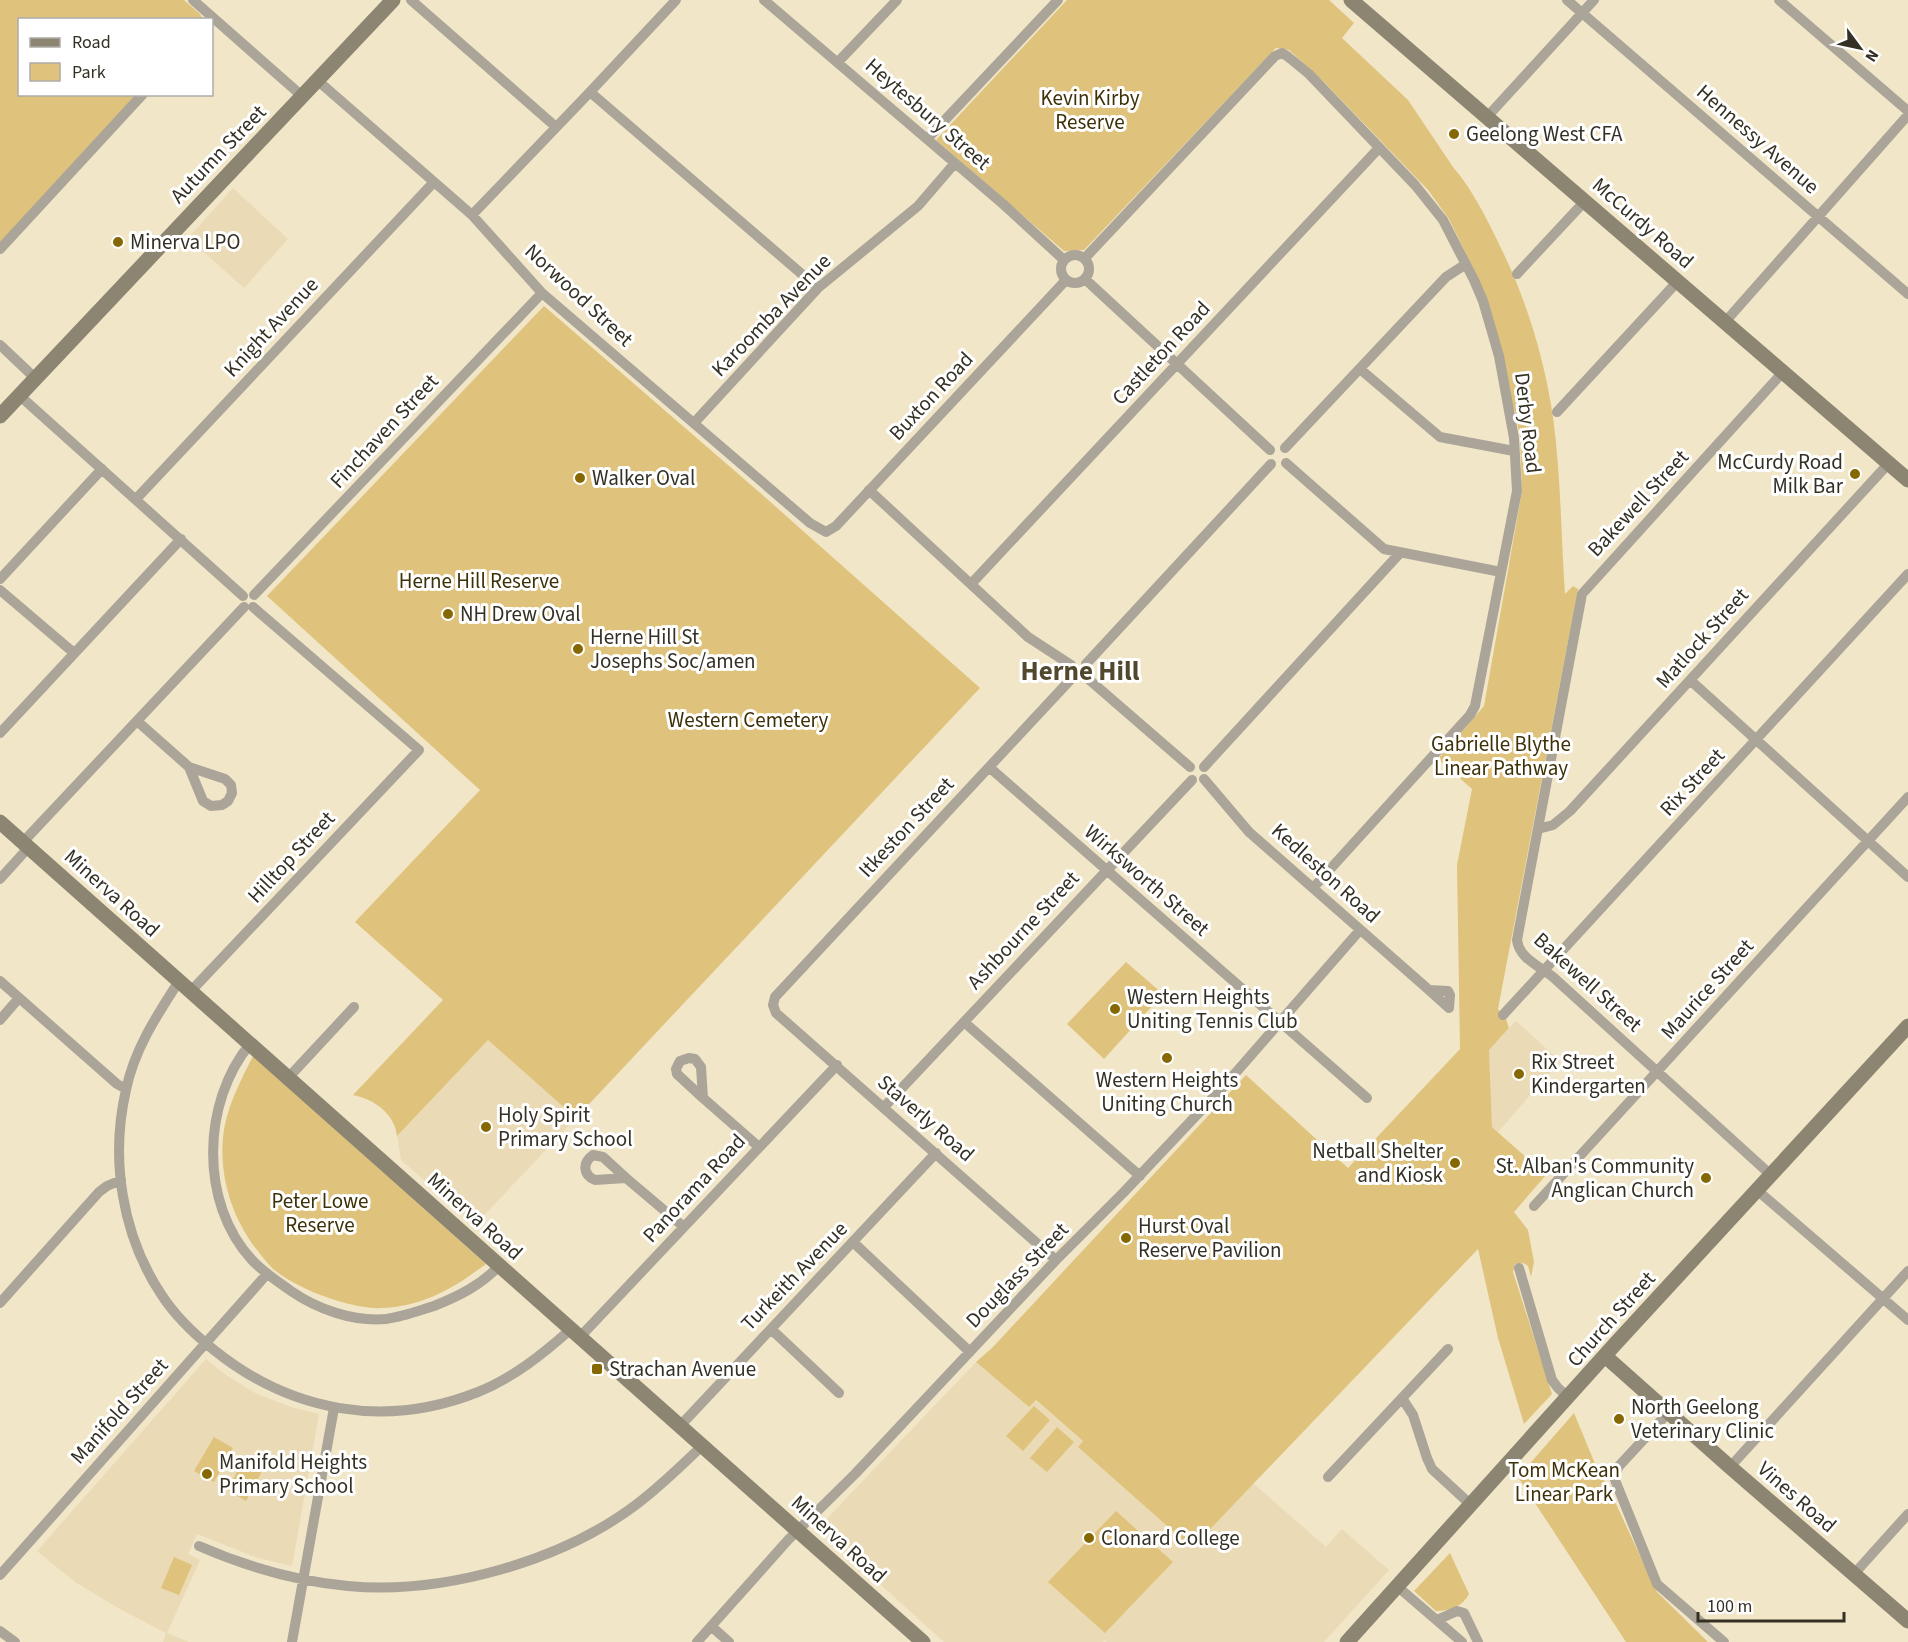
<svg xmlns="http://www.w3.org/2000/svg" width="1908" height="1642" font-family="'Source Sans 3',sans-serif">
  <rect width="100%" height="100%" fill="#f2e6c8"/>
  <path fill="#eadab5" d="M233 188 288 239 244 288 188 238Z
    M1516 1021 1560 1061 1498 1132 1492 1127 1489 1050Z
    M488 1040 576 1118 475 1225 401 1160 397 1136Z
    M206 1359 226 1375 257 1394 291 1407 319 1414 292 1566 258 1558 197 1534 188 1554 200 1560 167 1633 189 1642H163L166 1633 120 1609 75 1582 37 1551Z
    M976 1362 1029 1407 1035 1400 1083 1441 1078 1447 1192 1547 1253 1483 1326 1547 1342 1529 1389 1570 1324 1642H1107L1105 1640 1103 1642H944L818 1528Z"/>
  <path fill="#dfc37c" d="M0 0H184L200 14 203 19 20 20V94L139 95 0 243Z
    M1067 0H1329L1354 23 1342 38 1408 100 1453 167C1472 189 1486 217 1499 244 1526 298 1544 357 1553 417 1561 476 1561 536 1565 594L1573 586 1578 589 1498 1009 1506 1019 1509 1028 1489 1050 1492 1127 1546 1175 1514 1212 1528 1230 1534 1262 1531 1277 1528 1266 1523 1263 1515 1264 1513 1272 1552 1394 1524 1424 1498 1338 1478 1249 1192 1548 1078 1447 1083 1441 1036 1400 1029 1407 976 1362 993 1347 1246 1075 1348 1168 1460 1049 1457 865 1472 789 1438 759 1484 706 1522 491 1520 436 1515 413 1479 280 1449 219 1428 190 1323 81 1289 50 1276 48 1084 250 1064 251 936 140Z
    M544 306 758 491 980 688 576 1118 488 1040 397 1136C395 1114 374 1099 353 1095L443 1000 355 922 480 790 267 596Z
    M1126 962 1163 994 1104 1059 1067 1024Z
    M253 1056 486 1264C454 1288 424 1306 383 1308 369 1309 352 1305 338 1301 315 1294 292 1284 273 1269 269 1265 265 1260 261 1255 234 1223 219 1180 223 1137 226 1108 240 1082 253 1056Z
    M1034 1406 1050 1420 1023 1451 1006 1436Z
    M1574 1413 1598 1471 1609 1489 1657 1592 1708 1642H1626L1518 1477Z
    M1057 1427 1074 1442 1047 1472 1030 1458Z
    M214 1437 233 1448 214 1482 194 1471Z
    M246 1455 265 1466 246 1501 227 1490Z
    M1116 1511 1173 1562 1105 1633 1048 1582Z
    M1450 1553 1469 1594C1463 1606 1450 1611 1436 1611L1414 1591Z
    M174 1557 192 1565 179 1595 161 1588Z"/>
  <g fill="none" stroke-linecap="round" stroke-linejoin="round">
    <path stroke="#aaa598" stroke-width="10" d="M193 0 302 96
      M411 0 556 127
      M764 0 1003 204 1064 260
      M1567 0 1908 294
      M1779 0 1908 111
      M838 62 897 0
      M317 80 472 215 542 293 810 523 826 532 836 526 1066 280
      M590 92 818 288
      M1487 117 1594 0
      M927 139 1058 0
      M472 215 590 92 676 0
      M0 249 143 94
      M1061 269a14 14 0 1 1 28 0a14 14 0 1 1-28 0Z
      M1085 258 1275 56 1282 53 1287 56 1309 74 1415 185 1443 220 1474 280 1483 301 1499 356 1514 438 1517 491 1475 706 1470 715 1313 888
      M1517 274 1585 201
      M1085 279 1270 450
      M1725 322 1908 115
      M0 345 35 378
      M1360 369 1440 437 1514 451
      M19 395 243 596
      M1557 412 1678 281
      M694 423 818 288 918 206 955 163
      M1285 448 1446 277 1466 264
      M1286 463 1384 549 1501 572
      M869 490 1028 637 1071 665
      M136 499 434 182
      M0 579 102 469
      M971 584 1379 148
      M0 590 74 653
      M254 595 542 293
      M1086 664 1271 464
      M1086 677 1190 767
      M1690 680 1908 877
      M137 721 189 767 225 779 231 785 232 793 228 801 222 805 211 806 203 801 189 767
      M0 733 181 539
      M989 767 1367 1098
      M1204 767 1400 553
      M1204 779 1249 832 1429 990 1448 991 1450 995 1449 1008 1429 990
      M1538 829 1553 825 1570 811 1889 463
      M23 842 244 607
      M0 879 29 847
      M0 981 117 1084 126 1089
      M179 981C157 1015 134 1050 126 1090 110 1159 122 1235 161 1294 175 1316 194 1334 214 1350 291 1412 385 1429 478 1392 513 1378 543 1354 571 1329
      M191 991 419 750 253 607
      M1503 1015 1908 574
      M0 1020 19 998
      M964 1022 1140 1176
      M250 1044C202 1102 199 1203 252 1260 263 1272 277 1281 291 1291 317 1309 353 1322 386 1319 402 1317 418 1311 434 1306 459 1296 481 1285 499 1266
      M689 1058 695 1059 701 1067 703 1098 677 1074 676 1069 680 1061Z
      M288 1078 354 1007
      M703 1098 759 1147
      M884 1107 1192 780
      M593 1155 603 1157 626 1178 595 1180C583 1175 582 1163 593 1155Z
      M1772 1176 1553 977C1539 966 1519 958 1517 940L1582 594 1783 372
      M626 1178 684 1227
      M1758 1191 1908 1320
      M1534 1206 1908 797
      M854 1243 970 1352
      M1056 1260 776 1013 773 1005 775 997 1072 678
      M1519 1268 1552 1380 1558 1388 1568 1397
      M0 1303 99 1192 107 1186 121 1180
      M771 1329 839 1393
      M580 1337 837 1065
      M1402 1398 1413 1415 1427 1458 1432 1469 1470 1504
      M1668 1413 1619 1466 1615 1474V1480L1657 1584 1724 1642
      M680 1426 936 1153
      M1730 1467 1908 1271
      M1328 1477 1448 1349
      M199 1546C247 1567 296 1581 348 1586 443 1595 562 1561 637 1504 661 1486 681 1466 702 1446
      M1854 1574 1908 1514
      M0 1575 267 1274
      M1398 1587 1462 1642
      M1437 1620 1457 1611 1464 1613 1478 1642
      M711 1626 729 1642
      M0 1631 15 1642
      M292 1642 334 1408
      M697 1642 788 1540 855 1474 1056 1260 1124 1192 1225 1085 1360 930"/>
    <path stroke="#8c8572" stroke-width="15" d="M1351 0 1908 480
      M0 416 393 0
      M0 822 923 1642
      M1605 1356 1730 1467 1908 1621
      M1347 1642 1617 1342 1908 1026"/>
  </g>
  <g fill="#866802" stroke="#fff" stroke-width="2">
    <circle cx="1454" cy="134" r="6"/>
    <circle cx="118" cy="242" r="6"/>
    <circle cx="1855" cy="474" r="6"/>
    <circle cx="580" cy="478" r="6"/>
    <circle cx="448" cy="614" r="6"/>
    <circle cx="578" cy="649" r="6"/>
    <circle cx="1115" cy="1009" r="6"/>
    <circle cx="1167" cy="1058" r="6"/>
    <circle cx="1519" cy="1074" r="6"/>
    <circle cx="486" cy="1127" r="6"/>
    <circle cx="1455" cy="1163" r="6"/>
    <circle cx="1706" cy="1178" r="6"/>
    <circle cx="1126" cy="1238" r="6"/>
    <rect x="591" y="1363" width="12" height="12" rx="3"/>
    <circle cx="1619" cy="1419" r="6"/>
    <circle cx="207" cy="1474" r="6"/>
    <circle cx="1089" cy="1538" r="6"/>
  </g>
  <g text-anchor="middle" stroke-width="6" stroke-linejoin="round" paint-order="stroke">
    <g font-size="21" fill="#3e3007" stroke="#fff">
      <text x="1090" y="105">Kevin Kirby<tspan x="1090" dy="24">Reserve</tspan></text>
      <text x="479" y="588">Herne Hill Reserve</text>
      <text x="748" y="727">Western Cemetery</text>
      <text x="1501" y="751">Gabrielle Blythe<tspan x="1501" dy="24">Linear Pathway</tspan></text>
      <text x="320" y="1208">Peter Lowe<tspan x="320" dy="24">Reserve</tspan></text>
      <text x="1564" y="1477">Tom McKean<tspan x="1564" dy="24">Linear Park</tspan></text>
    </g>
    <g font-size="21" fill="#343024" stroke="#fff">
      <text transform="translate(928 114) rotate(41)" y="7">Heytesbury Street</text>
      <text transform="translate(1758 139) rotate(41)" y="7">Hennessy Avenue</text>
      <text transform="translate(218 154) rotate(-46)" y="7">Autumn Street</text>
      <text transform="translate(1643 223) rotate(41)" y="7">McCurdy Road</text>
      <text transform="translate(579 295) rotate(43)" y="7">Norwood Street</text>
      <text transform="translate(771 315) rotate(-46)" y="7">Karoomba Avenue</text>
      <text transform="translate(271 327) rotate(-47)" y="7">Knight Avenue</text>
      <text transform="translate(1161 353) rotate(-47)" y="7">Castleton Road</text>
      <text transform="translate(931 396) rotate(-47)" y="7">Buxton Road</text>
      <text transform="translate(1528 423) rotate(83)" y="7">Derby Road</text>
      <text transform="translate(384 431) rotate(-47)" y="7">Finchaven Street</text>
      <text transform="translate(1638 503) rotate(-47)" y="7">Bakewell Street</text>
      <text transform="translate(1702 638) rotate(-48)" y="7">Matlock Street</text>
      <text transform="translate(1692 782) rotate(-47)" y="7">Rix Street</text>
      <text transform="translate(906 827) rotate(-47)" y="7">Itkeston Street</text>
      <text transform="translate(291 857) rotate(-47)" y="7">Hilltop Street</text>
      <text transform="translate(1326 873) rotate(42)" y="7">Kedleston Road</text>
      <text transform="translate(1147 880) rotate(41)" y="7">Wirksworth Street</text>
      <text transform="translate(112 893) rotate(42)" y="7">Minerva Road</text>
      <text transform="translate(1023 930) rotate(-47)" y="7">Ashbourne Street</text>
      <text transform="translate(1588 982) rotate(42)" y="7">Bakewell Street</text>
      <text transform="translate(1707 989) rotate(-48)" y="7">Maurice Street</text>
      <text transform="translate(926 1118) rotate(41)" y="7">Staverly Road</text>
      <text transform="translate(694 1188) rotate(-47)" y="7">Panorama Road</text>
      <text transform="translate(475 1216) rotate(42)" y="7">Minerva Road</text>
      <text transform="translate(1017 1275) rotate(-46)" y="7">Douglass Street</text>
      <text transform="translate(794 1276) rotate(-46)" y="7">Turkeith Avenue</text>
      <text transform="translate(1611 1319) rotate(-48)" y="7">Church Street</text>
      <text transform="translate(119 1411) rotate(-48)" y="7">Manifold Street</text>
      <text transform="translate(1797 1497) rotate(41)" y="7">Vines Road</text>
      <text transform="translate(839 1539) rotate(42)" y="7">Minerva Road</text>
    </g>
    <g font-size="21" fill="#343024" stroke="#fff" text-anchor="start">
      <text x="1466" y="141">Geelong West CFA</text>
      <text x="130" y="249">Minerva LPO</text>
      <text x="1843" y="469" text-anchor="end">McCurdy Road<tspan x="1843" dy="24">Milk Bar</tspan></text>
      <text x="592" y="485">Walker Oval</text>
      <text x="460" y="621">NH Drew Oval</text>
      <text x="590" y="644">Herne Hill St<tspan x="590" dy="24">Josephs Soc/amen</tspan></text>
      <text x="1127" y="1004">Western Heights<tspan x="1127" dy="24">Uniting Tennis Club</tspan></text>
      <text x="1531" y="1069">Rix Street<tspan x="1531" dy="24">Kindergarten</tspan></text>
      <text x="1167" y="1087" text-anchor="middle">Western Heights<tspan x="1167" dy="24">Uniting Church</tspan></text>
      <text x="498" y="1122">Holy Spirit<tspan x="498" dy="24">Primary School</tspan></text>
      <text x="1443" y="1158" text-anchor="end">Netball Shelter<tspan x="1443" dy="24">and Kiosk</tspan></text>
      <text x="1694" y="1173" text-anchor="end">St. Alban's Community<tspan x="1694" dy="24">Anglican Church</tspan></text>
      <text x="1138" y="1233">Hurst Oval<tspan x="1138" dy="24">Reserve Pavilion</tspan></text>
      <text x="609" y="1376">Strachan Avenue</text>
      <text x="1631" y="1414">North Geelong<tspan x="1631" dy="24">Veterinary Clinic</tspan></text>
      <text x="219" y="1469">Manifold Heights<tspan x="219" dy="24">Primary School</tspan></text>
      <text x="1101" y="1545">Clonard College</text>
    </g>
    <g font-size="27" font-weight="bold" fill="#52482e" stroke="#fff">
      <text x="1080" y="680">Herne Hill</text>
    </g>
  </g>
  <rect x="18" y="18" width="195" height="78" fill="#ffffff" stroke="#aeaca7" stroke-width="1.5"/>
  <rect x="30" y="38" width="30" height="9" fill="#8c8572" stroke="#aeaca7" stroke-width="1.5"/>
  <text x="72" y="48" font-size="18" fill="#343024">Road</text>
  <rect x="30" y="63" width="30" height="18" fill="#dfc37c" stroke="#aeaca7" stroke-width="1.5"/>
  <text x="72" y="78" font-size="18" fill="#343024">Park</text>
  <g transform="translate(1860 48) rotate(123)" stroke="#ffffff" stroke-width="4.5" paint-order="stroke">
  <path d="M0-4.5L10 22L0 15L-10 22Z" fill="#343024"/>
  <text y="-9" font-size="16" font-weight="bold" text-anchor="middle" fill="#343024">N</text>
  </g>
  <path d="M1698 1612v9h146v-9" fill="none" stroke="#343024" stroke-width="3"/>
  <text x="1707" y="1612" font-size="18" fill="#343024" stroke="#ffffff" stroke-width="4.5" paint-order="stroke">100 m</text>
</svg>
